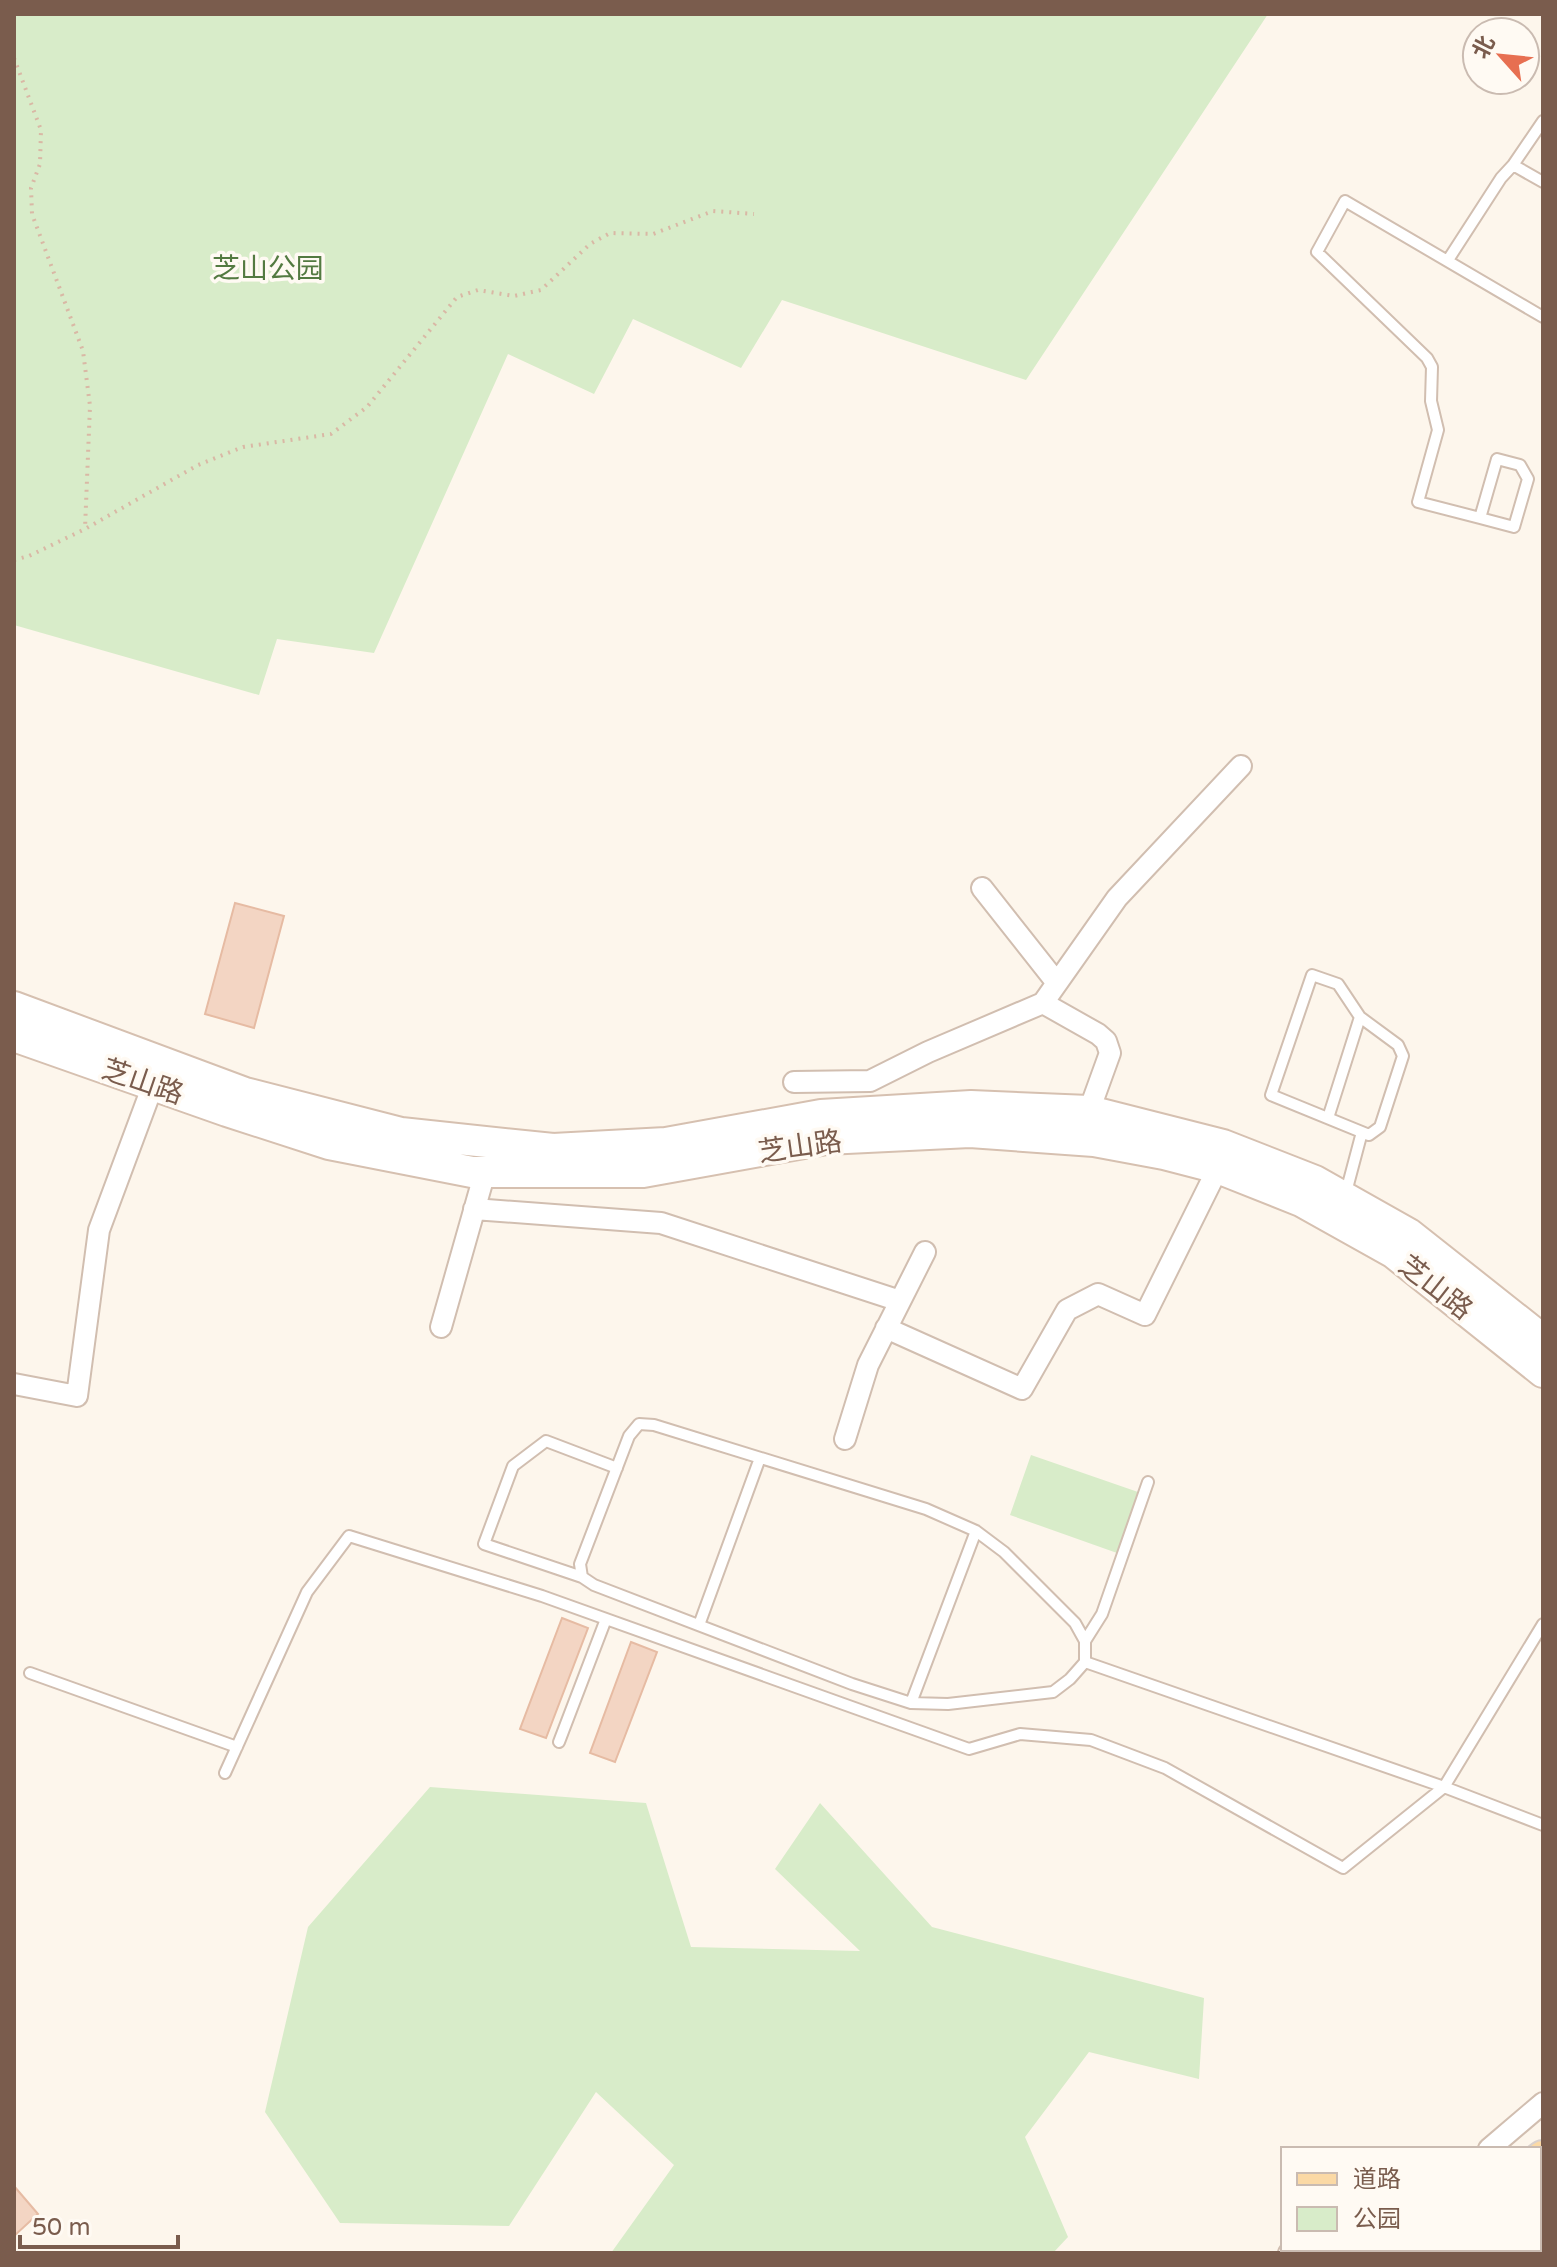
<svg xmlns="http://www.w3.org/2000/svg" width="1557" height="2267" font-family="'Varela Round','Noto Sans SC',sans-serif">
  <rect width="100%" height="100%" fill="#fdf6ec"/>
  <path fill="#d8ecc9" d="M14 14H1268L1026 380 782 300 741 368 633 319 594 394 508 354 374 653 277 639 259 695 14 625Z
    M1031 1455 1138 1492 1117 1553 1010 1515Z
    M430 1787 646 1803 691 1947 860 1951 775 1869 820 1803 932 1927 1204 1998 1199 2079 1089 2052 1025 2137 1068 2237 1053 2253H611L674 2165 596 2092 509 2226 340 2223 265 2112 308 1927Z"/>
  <path fill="#f3d5c3" stroke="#e6bba3" stroke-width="2" d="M235 903 284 916 254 1028 205 1014Z
    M562 1618 588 1628 546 1738 520 1729Z
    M631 1642 657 1652 615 1762 590 1753Z
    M14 2186 38 2214 14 2236Z"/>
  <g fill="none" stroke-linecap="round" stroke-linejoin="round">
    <defs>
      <path id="lane" d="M1513 165 1543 121
        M1448 260 1501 178 1513 165 1543 182
        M1497 459 1520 465 1528 479 1514 527 1480 518Z
        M1480 518 1418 502 1438 430 1431 401 1432 367 1427 358 1317 252 1345 201 1543 317
        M1312 975 1338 984 1360 1017 1398 1045 1403 1056 1380 1127 1369 1135 1271 1095Z
        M1328 1118 1360 1017
        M1345 1196 1362 1132
        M639 1424 654 1425 926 1509 976 1531 1004 1552 1075 1623 1085 1641V1662L1070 1679 1053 1692 948 1704 911 1703 852 1684 594 1585 582 1577 580 1564 629 1436Z
        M582 1577 484 1544 513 1466 546 1441 617 1468
        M699 1625 760 1458
        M1085 1641 1102 1614 1148 1482
        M1085 1662 1444 1787 1543 1825
        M30 1673 237 1747
        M911 1703 976 1531
        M559 1742 606 1619
        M225 1773 307 1592 349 1536 542 1596 969 1749 1020 1734 1091 1740 1165 1768 1343 1868 1444 1787 1543 1624"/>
      <path id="street" d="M982 888 1057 983
        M1043 1003 1098 1034 1106 1041 1110 1053 1089 1111
        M794 1082 870 1081 928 1052 1043 1003 1117 898 1241 766
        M474 1209 661 1223 900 1301
        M441 1327 485 1172
        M886 1328 1022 1389 1067 1310 1098 1294 1145 1315 1218 1168
        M14 1384 77 1396 99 1230 153 1085
        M845 1439 868 1365 925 1252
        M1489 2149 1543 2103
        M1481 2249 1483 2253
        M1289 2253 1300 2249"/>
      <path id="secondary" d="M14 1007 245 1093 401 1133 553 1149 666 1143 821 1115 971 1106 1089 1111 1223 1145 1315 1181 1409 1234 1543 1340
        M14 1036 227 1111 329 1144 472 1172H643L826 1139 970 1132 1094 1141 1164 1154 1218 1168 1301 1201 1394 1253 1543 1372"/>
      <path id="primary" d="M1539 2160 1543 2157
        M1539 2186 1543 2183
        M1388 2253 1396 2249
        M1450 2253 1456 2249"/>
    </defs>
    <use href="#lane" stroke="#d1beb0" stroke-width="14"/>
    <use href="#street" stroke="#d1beb0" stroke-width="24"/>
    <use href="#secondary" stroke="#d6c0b0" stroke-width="34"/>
    <use href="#primary" stroke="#dad1cd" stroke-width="36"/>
    <path stroke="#d9b8a5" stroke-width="4" stroke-dasharray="2 6" stroke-linecap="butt" d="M14 58 41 130 40 164 31 188 32 214 83 351 90 406 85 529
      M14 560 29 556 85 529 198 465 243 447 331 434 367 407 457 297 478 290 514 296 541 290 590 244 610 233 653 234 713 211 754 214"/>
    <use href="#lane" stroke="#fff" stroke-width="10"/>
    <use href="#street" stroke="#fff" stroke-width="20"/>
    <use href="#secondary" stroke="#fff" stroke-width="30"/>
    <use href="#primary" stroke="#fbd9a5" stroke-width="32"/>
  </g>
  <g text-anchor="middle" stroke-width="7" stroke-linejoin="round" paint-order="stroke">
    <g font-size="28" fill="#537a41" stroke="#fffaf3">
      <text x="268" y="278">芝山公园</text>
    </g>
    <g font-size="28" fill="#7a5c4d" stroke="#fffaf3">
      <text transform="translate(143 1081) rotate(19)" y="10">芝山路</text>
      <text transform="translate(800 1146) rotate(-8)" y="10">芝山路</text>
      <text transform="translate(1436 1287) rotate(38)" y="10">芝山路</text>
    </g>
  </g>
  <rect width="1557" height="2267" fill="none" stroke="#7a5c4d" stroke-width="32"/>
  <rect x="1281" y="2147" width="260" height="104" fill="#fffaf3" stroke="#cabbb1" stroke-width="2"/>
  <rect x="1297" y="2173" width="40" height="12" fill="#fbd9a5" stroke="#cabbb1" stroke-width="2"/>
  <text x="1353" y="2187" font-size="24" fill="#7a5c4d">道路</text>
  <rect x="1297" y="2207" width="40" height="24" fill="#d8ecc9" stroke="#cabbb1" stroke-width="2"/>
  <text x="1353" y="2227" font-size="24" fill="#7a5c4d">公园</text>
  <g transform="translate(1501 56) rotate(297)"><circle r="38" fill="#fffaf3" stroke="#cabbb1" stroke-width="2"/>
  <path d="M0-6L14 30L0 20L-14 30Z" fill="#e76f51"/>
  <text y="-12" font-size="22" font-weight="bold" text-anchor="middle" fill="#7a5c4d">北</text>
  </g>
  <path d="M20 2235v12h158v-12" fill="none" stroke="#7a5c4d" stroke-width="4"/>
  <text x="32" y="2235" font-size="24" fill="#7a5c4d" stroke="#fffaf3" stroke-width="6" paint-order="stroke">50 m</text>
</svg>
